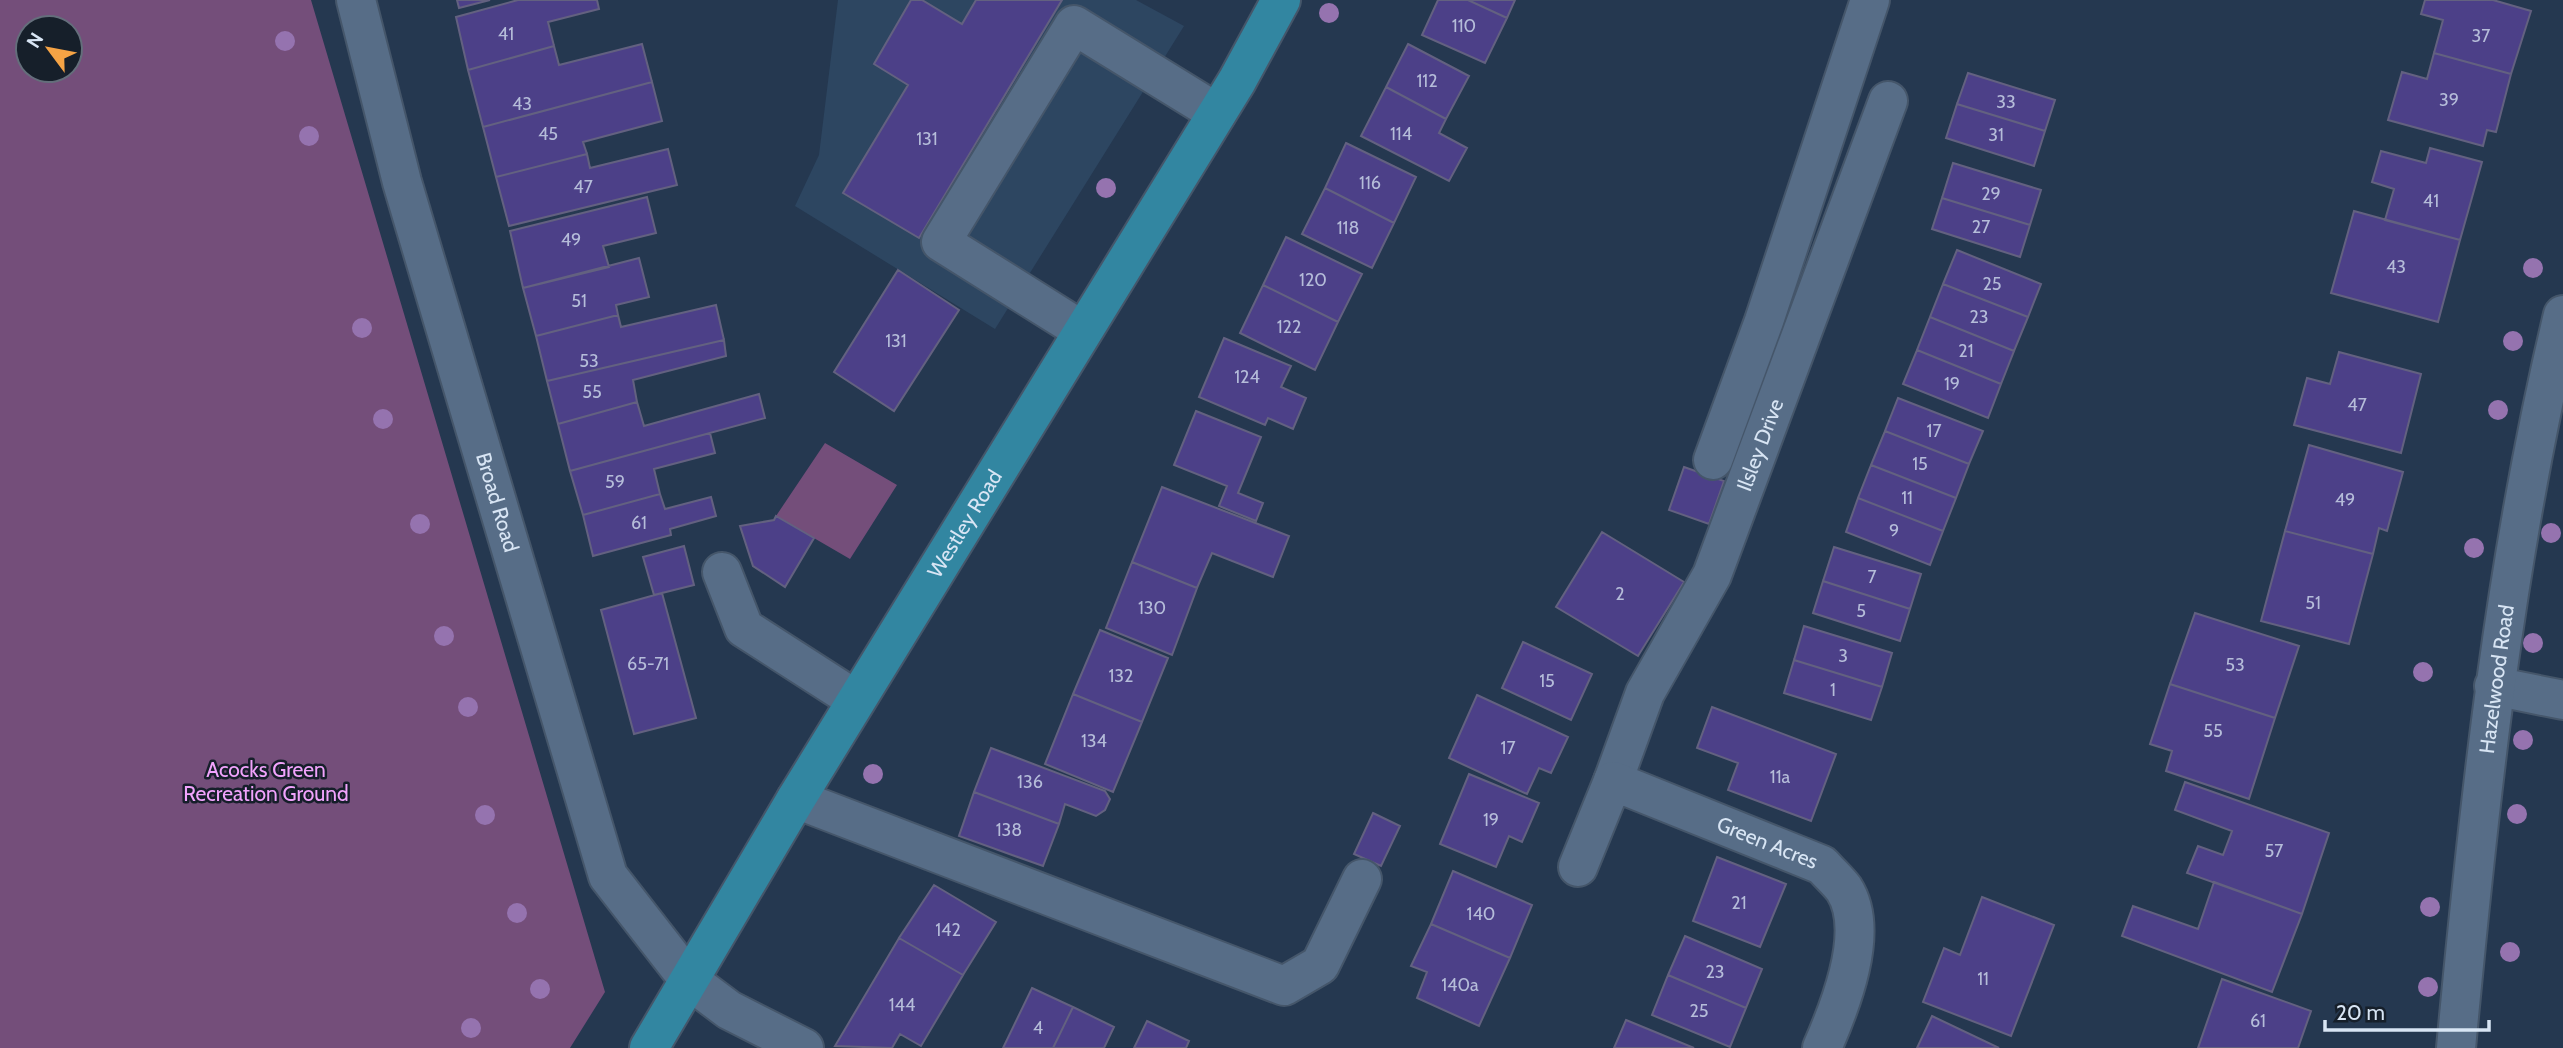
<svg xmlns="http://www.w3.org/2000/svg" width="2563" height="1048" font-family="Cabin,sans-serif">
  <rect width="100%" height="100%" fill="#253850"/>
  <path fill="#2d4661" d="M838 0H1136L1184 26 995 329 795 206 819 155Z"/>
  <path fill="#744e7a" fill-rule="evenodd" d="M0 0H311L605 992 570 1048H0ZM70 28V70H28V28Z
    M825 443 897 485 850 559 776 516Z"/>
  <path fill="#4c4088" stroke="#636180" stroke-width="2" d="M457 0H490L459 8Z
    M518 0H597L599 9 548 22 554 46 468 70 456 17Z
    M911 0H922L962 24 976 0H1062L919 238 843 193 908 85 874 64Z
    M1438 0H1468L1507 18 1485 63 1422 35Z
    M1468 0H1515L1507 18Z
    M2425 0H2493L2531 11 2511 74 2434 53 2443 20 2421 14Z
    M642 44 652 82 483 127 468 70 554 46 559 65Z
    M1408 44 1469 76 1446 119 1386 87Z
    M2434 53 2511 74 2496 132 2487 130 2483 146 2388 120 2402 72 2427 79Z
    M1968 73 2055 100 2045 131 1957 104Z
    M652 82 662 121 583 142 587 154 496 177 483 127Z
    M1386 87 1446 119 1439 133 1467 148 1449 181 1361 136Z
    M1957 104 2045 131 2034 166 1946 138Z
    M1346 143 1416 177 1394 223 1325 188Z
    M2430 148 2482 162 2460 240 2385 220 2394 189 2372 182 2381 151 2426 163Z
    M668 149 677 185 509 226 496 177 587 154 590 168Z
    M1953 163 2041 190 2030 225 1942 198Z
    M1325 188 1394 223 1372 268 1302 234Z
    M647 197 656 233 603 246 609 267 523 288 510 231Z
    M1942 198 2030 225 2020 257 1932 229Z
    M2354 211 2460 240 2438 322 2331 293Z
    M1286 237 1362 274 1338 322 1263 285Z
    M1957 250 2041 284 2028 317 1943 284Z
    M639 258 649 297 616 305 618 315 536 336 523 288Z
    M898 270 959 310 894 411 834 372Z
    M1943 284 2028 317 2014 351 1930 317Z
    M1263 285 1338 322 1315 370 1240 333Z
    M716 305 724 340 547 381 536 336 618 315 621 327Z
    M1930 317 2014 351 2001 384 1917 350Z
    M1224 338 1291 366 1281 387 1306 398 1293 429 1268 418 1265 425 1199 397Z
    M724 340 726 356 633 380 637 402 558 424 547 381Z
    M1917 350 2001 384 1988 418 1903 384Z
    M2339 352 2421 374 2401 453 2294 425 2307 378 2330 384Z
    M759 394 765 418 570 471 558 424 637 402 644 426Z
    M1898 398 1983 431 1969 464 1885 431Z
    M1196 411 1261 437 1238 493 1263 503 1256 521 1219 506 1227 486 1174 465Z
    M1885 431 1969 464 1956 498 1871 465Z
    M710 433 715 453 654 469 660 494 583 515 570 471Z
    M2309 445 2403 472 2387 531 2379 528 2373 554 2285 531Z
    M1871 465 1956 498 1943 531 1858 498Z
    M1684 467 1724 481 1709 524 1669 510Z
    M1162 487 1289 536 1273 577 1212 553 1197 588 1132 562Z
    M660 494 665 509 711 497 716 516 670 529 671 535 593 556 583 515Z
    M1858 498 1943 531 1930 565 1846 532Z
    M776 516 814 538 785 587 753 566 740 526 774 520Z
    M2285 531 2373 554 2349 644 2261 621Z
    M1602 532 1684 582 1638 656 1556 607Z
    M684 546 694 585 654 595 643 557Z
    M1834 547 1921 574 1910 609 1823 581Z
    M1132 562 1197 588 1172 655 1106 628Z
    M1823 581 1910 609 1900 641 1813 613Z
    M662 593 696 718 634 734 601 610Z
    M2195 613 2299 646 2275 718 2170 684Z
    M1804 626 1892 653 1882 687 1794 660Z
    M1100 630 1168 658 1142 722 1073 694Z
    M1523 642 1592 674 1571 720 1502 688Z
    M1794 660 1882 687 1871 720 1784 693Z
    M2170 684 2275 718 2249 799 2166 771 2172 751 2150 744Z
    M1073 694 1142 722 1113 792 1045 764Z
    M1477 695 1568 737 1551 773 1539 768 1527 794 1449 758Z
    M1712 707 1836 754 1811 821 1728 790 1738 763 1697 748Z
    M991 748 1105 791 1110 799 1105 810 1096 816 1065 804 1059 824 974 792Z
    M1469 774 1539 803 1522 842 1509 836 1496 867 1440 844Z
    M2185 782 2329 833 2302 914 2187 873 2198 846 2223 855 2232 831 2175 810Z
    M974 792 1059 824 1043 866 959 836Z
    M1373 813 1400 826 1381 866 1354 854Z
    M1717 857 1786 884 1760 947 1693 921Z
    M1453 871 1532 905 1510 958 1431 924Z
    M2214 882 2302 914 2272 992 2122 936 2133 906 2198 929Z
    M934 885 996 922 963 975 899 938Z
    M1982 897 2054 925 2011 1036 1923 1002 1944 948 1960 955Z
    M1431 924 1510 958 1479 1026 1417 998 1427 972 1411 966Z
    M1685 936 1762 969 1746 1008 1668 975Z
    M899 938 963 975 921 1046 900 1034 892 1048 835 1046Z
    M1668 975 1746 1008 1730 1047 1652 1015Z
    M2222 979 2311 1011 2298 1048H2198Z
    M1032 988 1073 1007 1053 1048H1003Z
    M1073 1007 1114 1027 1104 1048H1053Z
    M1932 1016 1999 1048H1917Z
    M1626 1020 1694 1048H1614Z
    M1147 1021 1189 1041 1186 1048H1134Z"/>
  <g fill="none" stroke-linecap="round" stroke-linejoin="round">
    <defs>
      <g id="minor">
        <path id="s1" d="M356 0 402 182 608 876 689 980 729 1010 804 1048"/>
        <path d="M1083 331 941 242 1074 25 1217 113"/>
        <path d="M1713 460 1764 321 1870 0"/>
        <path d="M722 572 744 628 856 700"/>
        <path d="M2494 686 2563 700"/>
        <path id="s2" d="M1613 781 1645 693 1712 575 1888 101"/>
        <path d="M796 799 1284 986 1320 965 1362 879"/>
        <path id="s3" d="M1578 867 1613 781 1822 865C1829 873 1838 881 1844 889 1871 931 1840 1007 1822 1048"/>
        <path id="s4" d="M2456 1048C2479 802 2505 557 2563 315"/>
      </g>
      <g id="major">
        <path id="s5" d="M649 1048 796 799 1237 81 1281 0"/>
      </g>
    </defs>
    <use href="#minor" stroke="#45566a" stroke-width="42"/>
    <use href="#major" stroke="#45566a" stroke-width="42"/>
    <use href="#minor" stroke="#576d87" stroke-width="38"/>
    <use href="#major" stroke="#3286a1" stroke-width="38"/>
  </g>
  <g fill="#9573af">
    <circle cx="1329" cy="13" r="10"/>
    <circle cx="285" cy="41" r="10"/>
    <circle cx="309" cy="136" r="10"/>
    <circle cx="1106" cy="188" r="10"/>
    <circle cx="2533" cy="268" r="10"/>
    <circle cx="362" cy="328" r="10"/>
    <circle cx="2513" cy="341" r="10"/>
    <circle cx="2498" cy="410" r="10"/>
    <circle cx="383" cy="419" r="10"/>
    <circle cx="420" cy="524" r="10"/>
    <circle cx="2551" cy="533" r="10"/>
    <circle cx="2474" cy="548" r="10"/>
    <circle cx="444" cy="636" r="10"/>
    <circle cx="2533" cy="643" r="10"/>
    <circle cx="2423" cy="672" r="10"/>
    <circle cx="468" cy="707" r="10"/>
    <circle cx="2523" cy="740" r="10"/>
    <circle cx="873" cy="774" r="10"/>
    <circle cx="2517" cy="814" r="10"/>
    <circle cx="485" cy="815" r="10"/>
    <circle cx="2430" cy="907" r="10"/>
    <circle cx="517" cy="913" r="10"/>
    <circle cx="2510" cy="952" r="10"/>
    <circle cx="2428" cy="987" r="10"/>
    <circle cx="540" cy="989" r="10"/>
    <circle cx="471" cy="1028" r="10"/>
  </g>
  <g text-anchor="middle" stroke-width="5" stroke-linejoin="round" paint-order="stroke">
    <g font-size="18" fill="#b5bcd9">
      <text x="1464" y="32">110</text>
      <text x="506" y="40">41</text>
      <text x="2481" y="42">37</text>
      <text x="1427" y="87">112</text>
      <text x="2449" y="106">39</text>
      <text x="2006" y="108">33</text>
      <text x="522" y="110">43</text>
      <text x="548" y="140">45</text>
      <text x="1401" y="140">114</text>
      <text x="1996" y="141">31</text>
      <text x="927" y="145">131</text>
      <text x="1370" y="189">116</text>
      <text x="583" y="193">47</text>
      <text x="1991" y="200">29</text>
      <text x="2431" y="207">41</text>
      <text x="1981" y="233">27</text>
      <text x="1348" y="234">118</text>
      <text x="571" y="246">49</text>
      <text x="2396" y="273">43</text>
      <text x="1313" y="286">120</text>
      <text x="1992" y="290">25</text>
      <text x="579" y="307">51</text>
      <text x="1979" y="323">23</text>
      <text x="1289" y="333">122</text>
      <text x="896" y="347">131</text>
      <text x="1966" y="357">21</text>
      <text x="589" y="367">53</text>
      <text x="1247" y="383">124</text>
      <text x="1952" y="390">19</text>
      <text x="592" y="398">55</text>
      <text x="2357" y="411">47</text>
      <text x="1934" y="437">17</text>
      <text x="1920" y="470">15</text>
      <text x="615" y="488">59</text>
      <text x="1907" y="504">11</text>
      <text x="2345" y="506">49</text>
      <text x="639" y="529">61</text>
      <text x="1894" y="537">9</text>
      <text x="1872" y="583">7</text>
      <text x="1620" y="600">2</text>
      <text x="2313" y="609">51</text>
      <text x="1152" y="614">130</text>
      <text x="1861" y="617">5</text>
      <text x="1843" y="662">3</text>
      <text x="648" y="670">65-71</text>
      <text x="2235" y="671">53</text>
      <text x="1121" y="682">132</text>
      <text x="1547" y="687">15</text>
      <text x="1833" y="696">1</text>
      <text x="2213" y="737">55</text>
      <text x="1094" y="747">134</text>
      <text x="1508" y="754">17</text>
      <text x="1780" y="783">11a</text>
      <text x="1030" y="788">136</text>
      <text x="1491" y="826">19</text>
      <text x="1009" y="836">138</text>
      <text x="2274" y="857">57</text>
      <text x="1739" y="909">21</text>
      <text x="1481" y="920">140</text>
      <text x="948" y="936">142</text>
      <text x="1715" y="978">23</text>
      <text x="1983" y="985">11</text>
      <text x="1460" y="991">140a</text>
      <text x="902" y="1011">144</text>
      <text x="1699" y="1017">25</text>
      <text x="2258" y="1027">61</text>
      <text x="1038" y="1034">4</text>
    </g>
    <g font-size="21" fill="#d8e5f4" stroke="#161f2a">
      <text dy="7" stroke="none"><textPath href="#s2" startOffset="368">Ilsley Drive</textPath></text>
      <text dy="7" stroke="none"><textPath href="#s1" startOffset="522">Broad Road</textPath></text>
      <text dy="7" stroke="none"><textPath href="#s5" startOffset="612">Westley Road</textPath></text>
      <text dy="7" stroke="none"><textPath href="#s4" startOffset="371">Hazelwood Road</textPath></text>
      <text dy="7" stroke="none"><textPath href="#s3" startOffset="259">Green Acres</textPath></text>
    </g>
    <g font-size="21" fill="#f1a3fc" stroke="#161f2a">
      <text x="266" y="777">Acocks Green<tspan x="266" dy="24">Recreation Ground</tspan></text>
    </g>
  </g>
  <g transform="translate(49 49) rotate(302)"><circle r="33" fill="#161f2a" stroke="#646e7b" stroke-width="2"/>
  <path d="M0-5L12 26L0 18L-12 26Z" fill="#f5a345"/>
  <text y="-10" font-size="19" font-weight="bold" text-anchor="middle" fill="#d8e5f4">N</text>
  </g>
  <path d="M2325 1020v10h164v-10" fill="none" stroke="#d8e5f4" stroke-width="3.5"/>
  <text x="2336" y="1020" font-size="21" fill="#d8e5f4" stroke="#161f2a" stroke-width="5" paint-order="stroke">20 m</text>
</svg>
